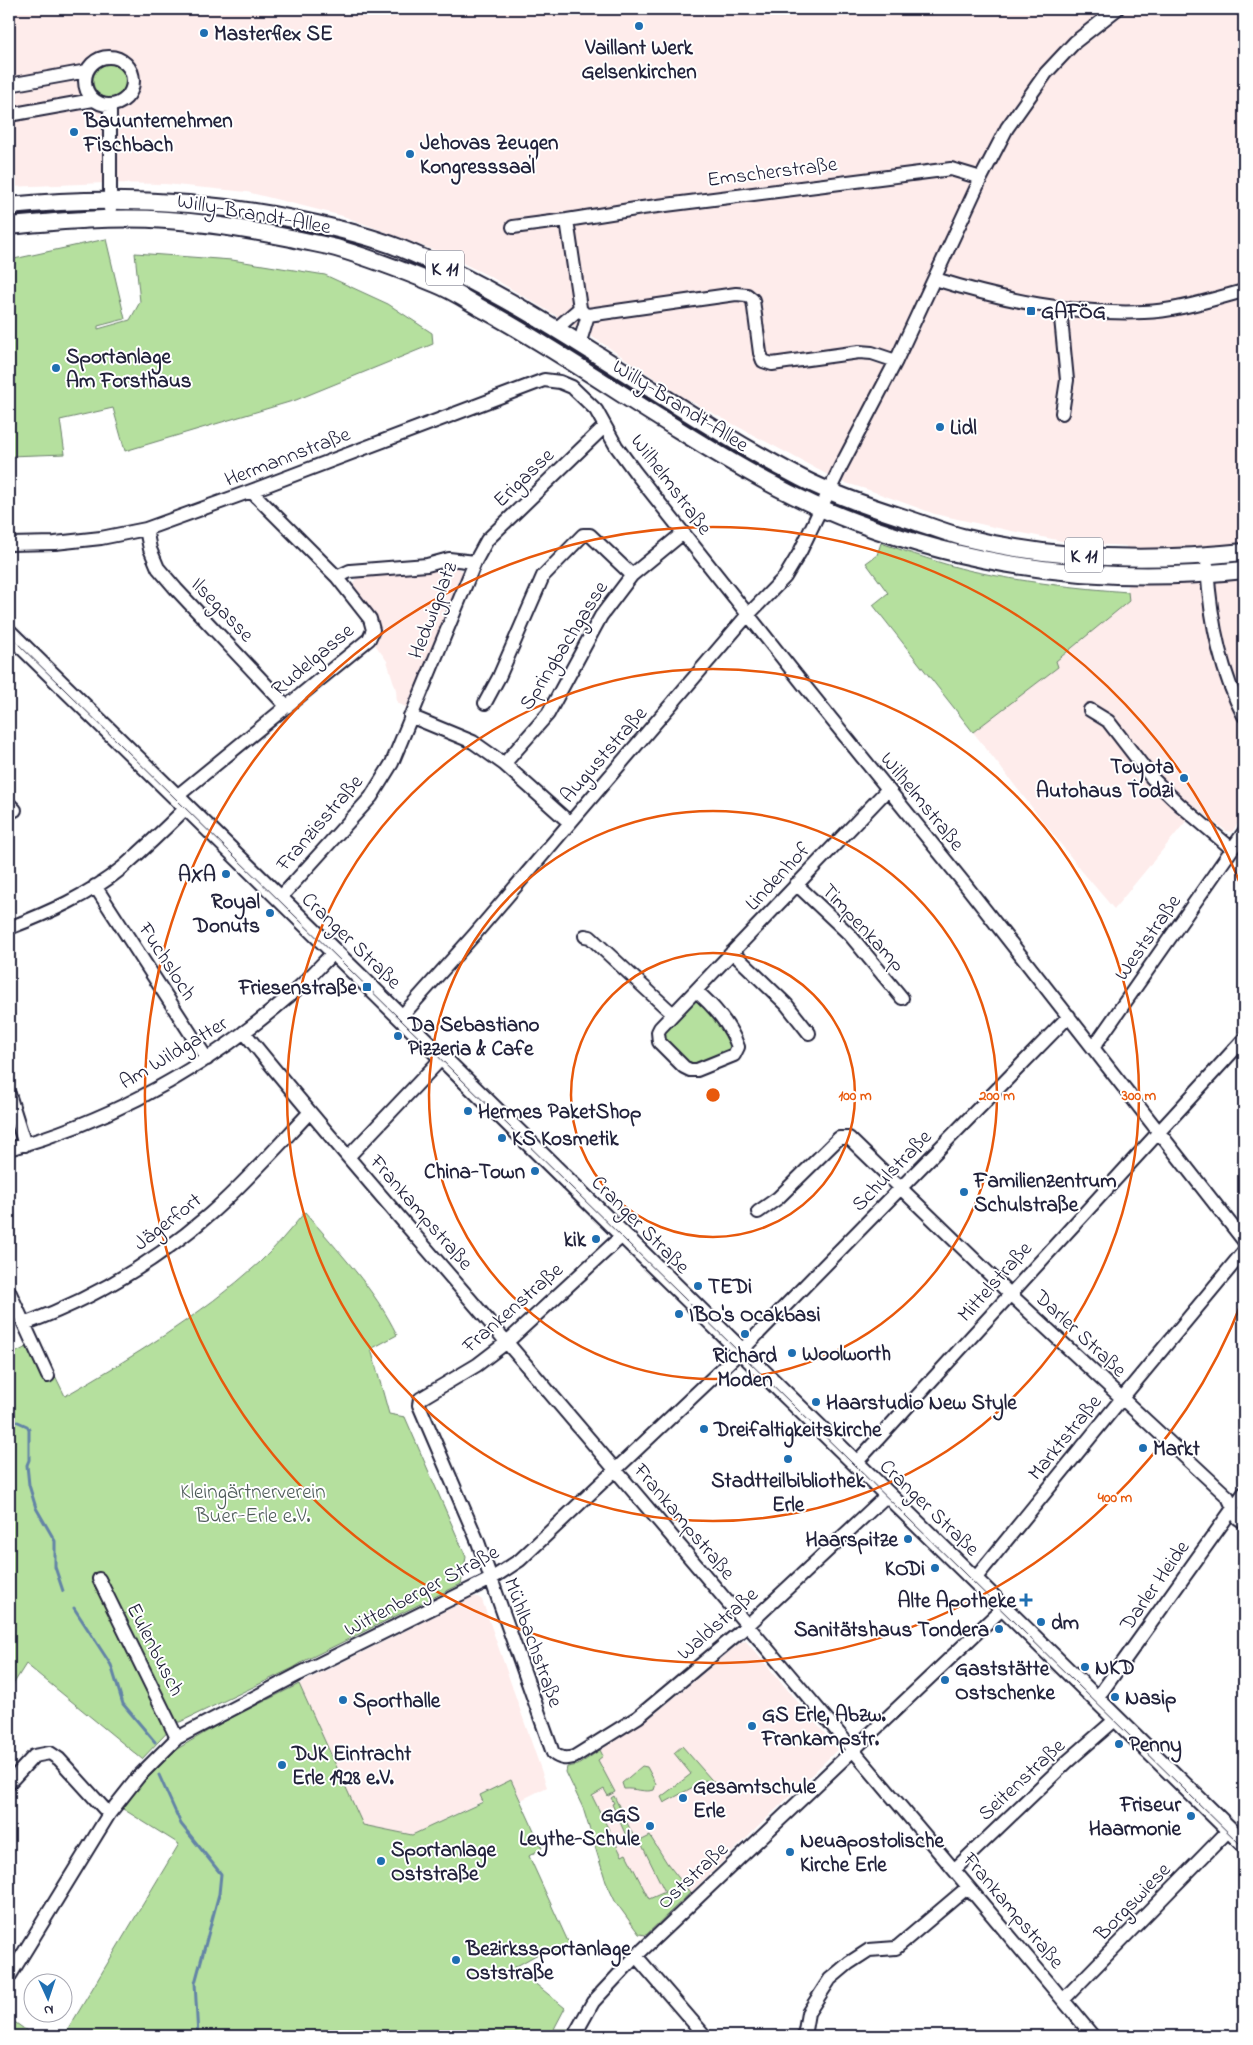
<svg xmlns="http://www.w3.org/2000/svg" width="1253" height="2045" font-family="'Indie Flower',sans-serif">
  <rect width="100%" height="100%" fill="#fff"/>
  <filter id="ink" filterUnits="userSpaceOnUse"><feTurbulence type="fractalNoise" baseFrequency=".02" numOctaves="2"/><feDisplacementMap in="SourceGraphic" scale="10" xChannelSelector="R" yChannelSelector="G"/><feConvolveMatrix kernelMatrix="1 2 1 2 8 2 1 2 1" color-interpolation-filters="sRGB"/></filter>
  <g filter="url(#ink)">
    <path fill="#feeceb" d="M9 9H1244V815L1232 832 1226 831 1197 808 1114 909 1081 870 973 732 1057 667 1056 661 1128 601 1126 546 1067 542 1007 530 935 514 869 490 839 481 681 396 602 343 491 277 444 254 343 216 247 192 165 184 105 183 9 187Z
      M453 565 464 572 408 708 397 703 396 690 387 661 374 643 378 633 352 585 357 577Z
      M473 1597H478L482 1600 547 1787 521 1800 511 1781 480 1794 483 1801 412 1835 363 1825 299 1684Z
      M746 1641 838 1749 648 1934 642 1936 639 1934 629 1922 615 1901 606 1882 583 1808 569 1779 567 1767 578 1765 639 1725 656 1713 741 1642Z"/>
    <path fill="#b5e09e" stroke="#6c816c" d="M93 81a17 17 0 1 1 34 0a17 17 0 1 1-34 0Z
      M106 239 125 319 98 326V329L130 320 140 302 135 253 232 260 325 275 388 304 432 333 433 344 296 400 125 451 113 408 60 420 65 454 9 456V259H14Z
      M881 543C911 553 941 564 972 571 1023 582 1076 588 1128 592L1129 601 1056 661 1058 667 973 732 873 605 888 593 866 563 877 555Z
      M700 999 734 1044 732 1051 694 1067 689 1065 663 1039V1034L694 1001Z
      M305 1212C338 1251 375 1289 397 1335L371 1349 389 1414 405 1417 466 1557 461 1584 306 1660 293 1668 180 1722H177L142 1759 26 1664 9 1691V1356L38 1341 65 1396C133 1357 201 1315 259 1263 276 1247 290 1230 305 1212Z
      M299 1684 363 1825 412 1835 483 1802 480 1795 511 1780 542 1848 529 1856 570 1946 556 1956 545 1950 515 1967 565 2008 554 2029H570L566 2036H64L179 1844 123 1809 138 1788 177 1749 223 1722Z
      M682 1746 717 1786 712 1790 706 1780 664 1803 661 1797 691 1774 674 1753Z
      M600 1750 603 1756 598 1760 615 1792 608 1796 604 1789 592 1796 622 1856 626 1854 649 1899 665 1892 640 1841 650 1836 667 1863 689 1891 690 1893 646 1935 639 1934 615 1901 606 1882 583 1808 566 1772 567 1767 578 1765Z
      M642 1766 647 1767 656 1784 654 1790C646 1793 634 1788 624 1789L622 1783Z
      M614 1796 633 1835 627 1838 612 1804 614 1803 611 1798Z
      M9 2018 34 2036H9Z"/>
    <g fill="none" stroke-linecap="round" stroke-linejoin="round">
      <path stroke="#6384a6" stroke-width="3" d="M18 1422 27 1426 29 1430V1460L27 1465 29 1485 36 1508 55 1541V1567L63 1591
        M74 1608 111 1665 123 1704 155 1742
        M159 1775 181 1824 221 1874 219 1894 195 1983 198 2036"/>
      <defs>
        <path id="minor" d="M85 81a24 24 0 1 1 48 0a24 24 0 1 1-48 0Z
          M9 85 87 71
          M110 106V209
          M9 115 93 100
          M513 227 567 220
          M935 279C1003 300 1073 315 1144 312 1178 311 1212 299 1244 291
          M1060 308 1067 380 1062 413
          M556 329 580 308
          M577 342 582 335 588 315
          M896 361 872 353 859 352 772 364 763 361 760 353 753 300 747 295 736 294 588 315 583 313 580 308 567 220 642 208 951 169 981 178
          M146 529 150 549 158 568 176 589 287 707
          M9 544 55 543 101 538 146 529 251 491 544 380 560 382 572 387 596 410 616 446 635 472 803 684 964 883 1244 1241
          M1207 566C1210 617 1220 671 1244 716
          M337 577 350 571 427 565 449 559 475 562
          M485 703 499 677 543 576 583 535H590L632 575
          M1090 710 1108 721 1152 778 1179 804 1232 849
          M410 716 473 742 504 764 570 823
          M504 764 548 714 601 616 632 575 683 533
          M176 797 369 639 373 630 370 619 337 577 251 491
          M9 804 15 810
          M796 884 850 935 902 998
          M95 886 207 1059
          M280 898 371 797 392 763 475 562 487 540 605 426
          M9 928C48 913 89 895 122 868 144 849 166 828 187 807
          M585 936 590 937 673 1014
          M732 952 786 1004 809 1033
          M696 991C713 1005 731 1026 738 1047L734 1055 697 1070H690L684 1067 659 1042 658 1032 660 1028 888 789
          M401 1017 475 934 745 618 785 577 800 552 841 466 896 361 981 178 1007 128 1046 73 1075 42 1117 9
          M244 1032C330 1139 421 1241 509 1345 705 1575 900 1804 1093 2036
          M1093 1048 1244 832
          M9 1094 25 1145
          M9 1149C112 1120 207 1067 288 997 305 983 319 967 334 952
          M348 1157 443 1057
          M758 1212 778 1198 839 1138H849L1010 1294 1228 1497 1238 1518 1244 1522
          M623 1235 507 1342 477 1365 420 1399 419 1405 478 1542 553 1753C560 1759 566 1759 574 1757L638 1717 747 1626 887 1495
          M9 1291 48 1376
          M24 1324C93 1299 155 1262 210 1214 245 1183 277 1147 309 1113
          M855 1464 1244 1039
          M99 1579 177 1738
          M974 1580 1132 1386 1244 1251
          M1096 1698 1103 1690 1244 1493
          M9 1783 34 1756 50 1753 59 1759 109 1814
          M955 1869 1068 1761 1116 1719
          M636 1956 705 2036
          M9 1977 109 1814 139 1776 177 1738 299 1674 491 1579 520 1560 743 1349 1069 1016
          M1063 2000 1229 1830
          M574 2036 593 2002 636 1956 1003 1608
          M804 2036 808 2013 830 1979 849 1963 869 1950 896 1948 968 1887"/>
        <path id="major" d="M9 206C105 196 203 200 298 220 332 227 367 235 400 248 543 306 664 407 801 478 834 495 870 507 905 518 924 524 943 532 962 537 1054 560 1150 562 1244 552
          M9 226C61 221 115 216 167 220 209 223 250 230 291 238 306 242 322 244 336 248 370 258 404 271 436 284 454 291 471 303 488 312 554 348 615 391 679 430 735 465 793 499 855 522 982 570 1110 585 1244 570
          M9 633 1244 1844"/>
      </defs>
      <use href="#minor" stroke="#22223b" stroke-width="16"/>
      <use href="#major" stroke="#22223b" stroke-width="20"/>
      <use href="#minor" stroke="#fff" stroke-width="12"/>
      <use href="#major" stroke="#fff" stroke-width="16"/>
      <path stroke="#22223b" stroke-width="1" d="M9 635 1244 1848"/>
    </g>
  </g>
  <g fill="none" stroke="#e8590c" stroke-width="2.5">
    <circle cx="713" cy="1095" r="142"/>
    <circle cx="713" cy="1095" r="284"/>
    <circle cx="713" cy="1095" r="426"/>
    <path d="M1243 1299A568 568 0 1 1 1243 891"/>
  </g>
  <g fill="#1f6fb2" stroke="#fff" stroke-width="2">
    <circle cx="639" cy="26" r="5"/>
    <circle cx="204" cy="33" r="5"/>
    <circle cx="74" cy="132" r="5"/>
    <circle cx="410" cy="154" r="5"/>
    <rect x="1026" y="306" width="10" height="10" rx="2.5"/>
    <circle cx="56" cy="368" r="5"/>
    <circle cx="940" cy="427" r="5"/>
    <circle cx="1184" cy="778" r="5"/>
    <circle cx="226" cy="874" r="5"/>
    <circle cx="270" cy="913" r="5"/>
    <rect x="362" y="982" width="10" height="10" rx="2.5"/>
    <circle cx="398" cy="1036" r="5"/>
    <circle cx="468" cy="1111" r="5"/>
    <circle cx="502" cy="1138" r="5"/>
    <circle cx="535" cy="1171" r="5"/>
    <circle cx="964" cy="1192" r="5"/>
    <circle cx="596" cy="1239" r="5"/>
    <circle cx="698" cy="1286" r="5"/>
    <circle cx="679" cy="1314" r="5"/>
    <circle cx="745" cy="1334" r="5"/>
    <circle cx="792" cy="1353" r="5"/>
    <circle cx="816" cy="1402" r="5"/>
    <circle cx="704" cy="1429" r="5"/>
    <circle cx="1143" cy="1448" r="5"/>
    <circle cx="788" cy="1459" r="5"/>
    <circle cx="908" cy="1539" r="5"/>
    <circle cx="935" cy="1568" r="5"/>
    <path d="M1023.5 1592.5h5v5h5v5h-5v5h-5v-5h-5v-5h5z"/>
    <circle cx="1041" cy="1622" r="5"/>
    <circle cx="999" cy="1629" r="5"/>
    <circle cx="1085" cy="1667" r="5"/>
    <circle cx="945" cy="1680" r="5"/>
    <circle cx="1115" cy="1697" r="5"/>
    <circle cx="343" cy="1700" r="5"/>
    <circle cx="752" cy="1726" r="5"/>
    <circle cx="1119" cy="1744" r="5"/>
    <circle cx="282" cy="1765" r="5"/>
    <circle cx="683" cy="1798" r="5"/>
    <circle cx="1191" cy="1816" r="5"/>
    <circle cx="650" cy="1826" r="5"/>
    <circle cx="790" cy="1852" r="5"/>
    <circle cx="381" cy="1861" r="5"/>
    <circle cx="456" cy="1960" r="5"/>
  </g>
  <g text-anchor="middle" stroke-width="4" stroke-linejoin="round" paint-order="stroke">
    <g fill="#fff" stroke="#646476" stroke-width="1">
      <rect x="426" y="250.5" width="38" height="35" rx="4"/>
      <rect x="1065" y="537.5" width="38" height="35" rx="4"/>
    </g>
    <g font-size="20" font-weight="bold" fill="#22223b">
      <text x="445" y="275">K 11</text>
      <text x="1084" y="562">K 11</text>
    </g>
    <g font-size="21" font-weight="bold" fill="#22223b" stroke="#fff" text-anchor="start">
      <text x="214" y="40">Masterflex SE</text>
      <text x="639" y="54" text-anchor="middle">Vaillant Werk<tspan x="639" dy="24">Gelsenkirchen</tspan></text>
      <text x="84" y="127">Bauunternehmen<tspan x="84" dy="24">Fischbach</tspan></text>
      <text x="420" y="149">Jehovas Zeugen<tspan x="420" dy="24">Kongresssaal</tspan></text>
      <text x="1041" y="318">GAFÖG</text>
      <text x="66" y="363">Sportanlage<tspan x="66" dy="24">Am Forsthaus</tspan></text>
      <text x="950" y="434">Lidl</text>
      <text x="1174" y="773" text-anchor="end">Toyota<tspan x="1174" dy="24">Autohaus Todzi</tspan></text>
      <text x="216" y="881" text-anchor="end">AXA</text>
      <text x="260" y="908" text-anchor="end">Royal<tspan x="260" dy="24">Donuts</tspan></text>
      <text x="357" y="994" text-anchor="end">Friesenstraße</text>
      <text x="408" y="1031">Da Sebastiano<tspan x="408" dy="24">Pizzeria &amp; Cafe</tspan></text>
      <text x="478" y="1118">Hermes PaketShop</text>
      <text x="512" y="1145">KS Kosmetik</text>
      <text x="525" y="1178" text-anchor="end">China-Town</text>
      <text x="974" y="1187">Familienzentrum<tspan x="974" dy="24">Schulstraße</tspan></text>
      <text x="586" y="1246" text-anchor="end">kik</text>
      <text x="708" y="1293">TEDi</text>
      <text x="689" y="1321">IBO's Ocakbasi</text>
      <text x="802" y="1360">Woolworth</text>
      <text x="745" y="1362" text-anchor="middle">Richard<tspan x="745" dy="24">Moden</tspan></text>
      <text x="826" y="1409">Haarstudio New Style</text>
      <text x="714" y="1436">Dreifaltigkeitskirche</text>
      <text x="1153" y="1455">Markt</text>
      <text x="788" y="1487" text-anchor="middle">Stadtteilbibliothek<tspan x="788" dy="24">Erle</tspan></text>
      <text x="898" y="1546" text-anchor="end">Haarspitze</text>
      <text x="925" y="1575" text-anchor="end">KODi</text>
      <text x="1016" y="1607" text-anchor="end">Alte Apotheke</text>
      <text x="1051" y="1629">dm</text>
      <text x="989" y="1636" text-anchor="end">Sanitätshaus Tondera</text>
      <text x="1095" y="1674">NKD</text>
      <text x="955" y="1675">Gaststätte<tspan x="955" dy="24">Ostschenke</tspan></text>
      <text x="1125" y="1704">Nasip</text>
      <text x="353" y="1707">Sporthalle</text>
      <text x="762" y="1721">GS Erle, Abzw.<tspan x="762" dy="24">Frankampstr.</tspan></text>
      <text x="1129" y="1751">Penny</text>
      <text x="292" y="1760">DJK Eintracht<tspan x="292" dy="24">Erle 1928 e.V.</tspan></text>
      <text x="693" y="1793">Gesamtschule<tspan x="693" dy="24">Erle</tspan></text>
      <text x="1181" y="1811" text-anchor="end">Friseur<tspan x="1181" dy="24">Haarmonie</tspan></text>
      <text x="640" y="1821" text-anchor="end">GGS<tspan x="640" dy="24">Leythe-Schule</tspan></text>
      <text x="800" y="1847">Neuapostolische<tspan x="800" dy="24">Kirche Erle</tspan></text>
      <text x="391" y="1856">Sportanlage<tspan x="391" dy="24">Oststraße</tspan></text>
      <text x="466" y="1955">Bezirkssportanlage<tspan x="466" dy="24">Oststraße</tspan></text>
    </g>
    <g font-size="21" fill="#22223b" stroke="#fff">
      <text transform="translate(772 171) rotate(-7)" y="7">Emscherstraße</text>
      <text transform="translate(254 213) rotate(10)" y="7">Willy-Brandt-Allee</text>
      <text transform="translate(681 405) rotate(32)" y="7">Willy-Brandt-Allee</text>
      <text transform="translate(287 456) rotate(-21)" y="7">Hermannstraße</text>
      <text transform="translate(523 477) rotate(-44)" y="7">Erigasse</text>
      <text transform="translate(672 484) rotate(53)" y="7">Wilhelmstraße</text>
      <text transform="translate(223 609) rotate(46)" y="7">Ilsegasse</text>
      <text transform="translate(432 610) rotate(-69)" y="7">Hedwigplatz</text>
      <text transform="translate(563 645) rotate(-58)" y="7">Springbachgasse</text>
      <text transform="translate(312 659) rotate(-40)" y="7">Rudelgasse</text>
      <text transform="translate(603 754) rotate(-49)" y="7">Auguststraße</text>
      <text transform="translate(923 801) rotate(51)" y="7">Wilhelmstraße</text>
      <text transform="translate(319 822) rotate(-49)" y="7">Franzisstraße</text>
      <text transform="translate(777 876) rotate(-47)" y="7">Lindenhof</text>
      <text transform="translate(864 927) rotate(47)" y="7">Timpenkamp</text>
      <text transform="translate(1147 937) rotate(-55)" y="7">Weststraße</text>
      <text transform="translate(352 940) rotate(44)" y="7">Cranger Straße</text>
      <text transform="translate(168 961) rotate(57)" y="7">Fuchsloch</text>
      <text transform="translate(173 1052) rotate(-31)" y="7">Am Wildgatter</text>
      <text transform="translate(891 1170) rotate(-46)" y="7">Schulstraße</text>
      <text transform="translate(422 1212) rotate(49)" y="7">Frankampstraße</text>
      <text transform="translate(167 1221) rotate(-38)" y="7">Jägerfort</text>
      <text transform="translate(641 1224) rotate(45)" y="7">Cranger Straße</text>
      <text transform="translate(994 1281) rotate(-48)" y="7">Mittelstraße</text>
      <text transform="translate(512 1307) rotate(-41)" y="7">Frankenstraße</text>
      <text transform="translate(1081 1333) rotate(43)" y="7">Darler Straße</text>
      <text transform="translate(1064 1437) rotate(-51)" y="7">Marktstraße</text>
      <text transform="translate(930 1507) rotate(44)" y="7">Cranger Straße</text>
      <text transform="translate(685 1521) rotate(50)" y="7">Frankampstraße</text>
      <text transform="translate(1154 1585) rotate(-55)" y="7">Darler Heide</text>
      <text transform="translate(421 1590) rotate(-28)" y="7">Wittenberger Straße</text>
      <text transform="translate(717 1623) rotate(-41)" y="7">Waldstraße</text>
      <text transform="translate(534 1642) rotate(70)" y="7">Mühlbachstraße</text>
      <text transform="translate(156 1649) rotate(63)" y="7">Eulenbusch</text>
      <text transform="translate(1021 1779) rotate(-43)" y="7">Seitenstraße</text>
      <text transform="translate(692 1875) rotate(-43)" y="7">Oststraße</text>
      <text transform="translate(1132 1901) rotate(-46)" y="7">Borgswiese</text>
      <text transform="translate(1014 1910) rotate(50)" y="7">Frankampstraße</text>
    </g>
    <g font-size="21" fill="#4e5b59" stroke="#fff">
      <text x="253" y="1498">Kleingärtnerverein<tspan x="253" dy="24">Buer-Erle e.V.</tspan></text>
    </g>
  </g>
  <circle cx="713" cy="1095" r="8" fill="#e8590c" stroke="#fff" stroke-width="2.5"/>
  <g font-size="15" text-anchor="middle" font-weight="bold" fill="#e8590c" stroke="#fff" stroke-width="4" stroke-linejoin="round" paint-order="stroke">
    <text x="855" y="1100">100 m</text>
    <text x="997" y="1100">200 m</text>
    <text x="1139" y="1100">300 m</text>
    <text x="1115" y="1502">400 m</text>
  </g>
  <rect width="1253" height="2045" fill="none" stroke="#fff" stroke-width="30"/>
  <rect x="15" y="15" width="1223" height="2015" fill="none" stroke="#22223b" stroke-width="2" filter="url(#ink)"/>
  <g transform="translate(48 1998) rotate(177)"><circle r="24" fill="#ffffff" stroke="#a7a7b1"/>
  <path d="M0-4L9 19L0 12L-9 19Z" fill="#1f6fb2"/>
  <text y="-8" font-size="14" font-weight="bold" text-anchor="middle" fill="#22223b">N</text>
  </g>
</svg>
